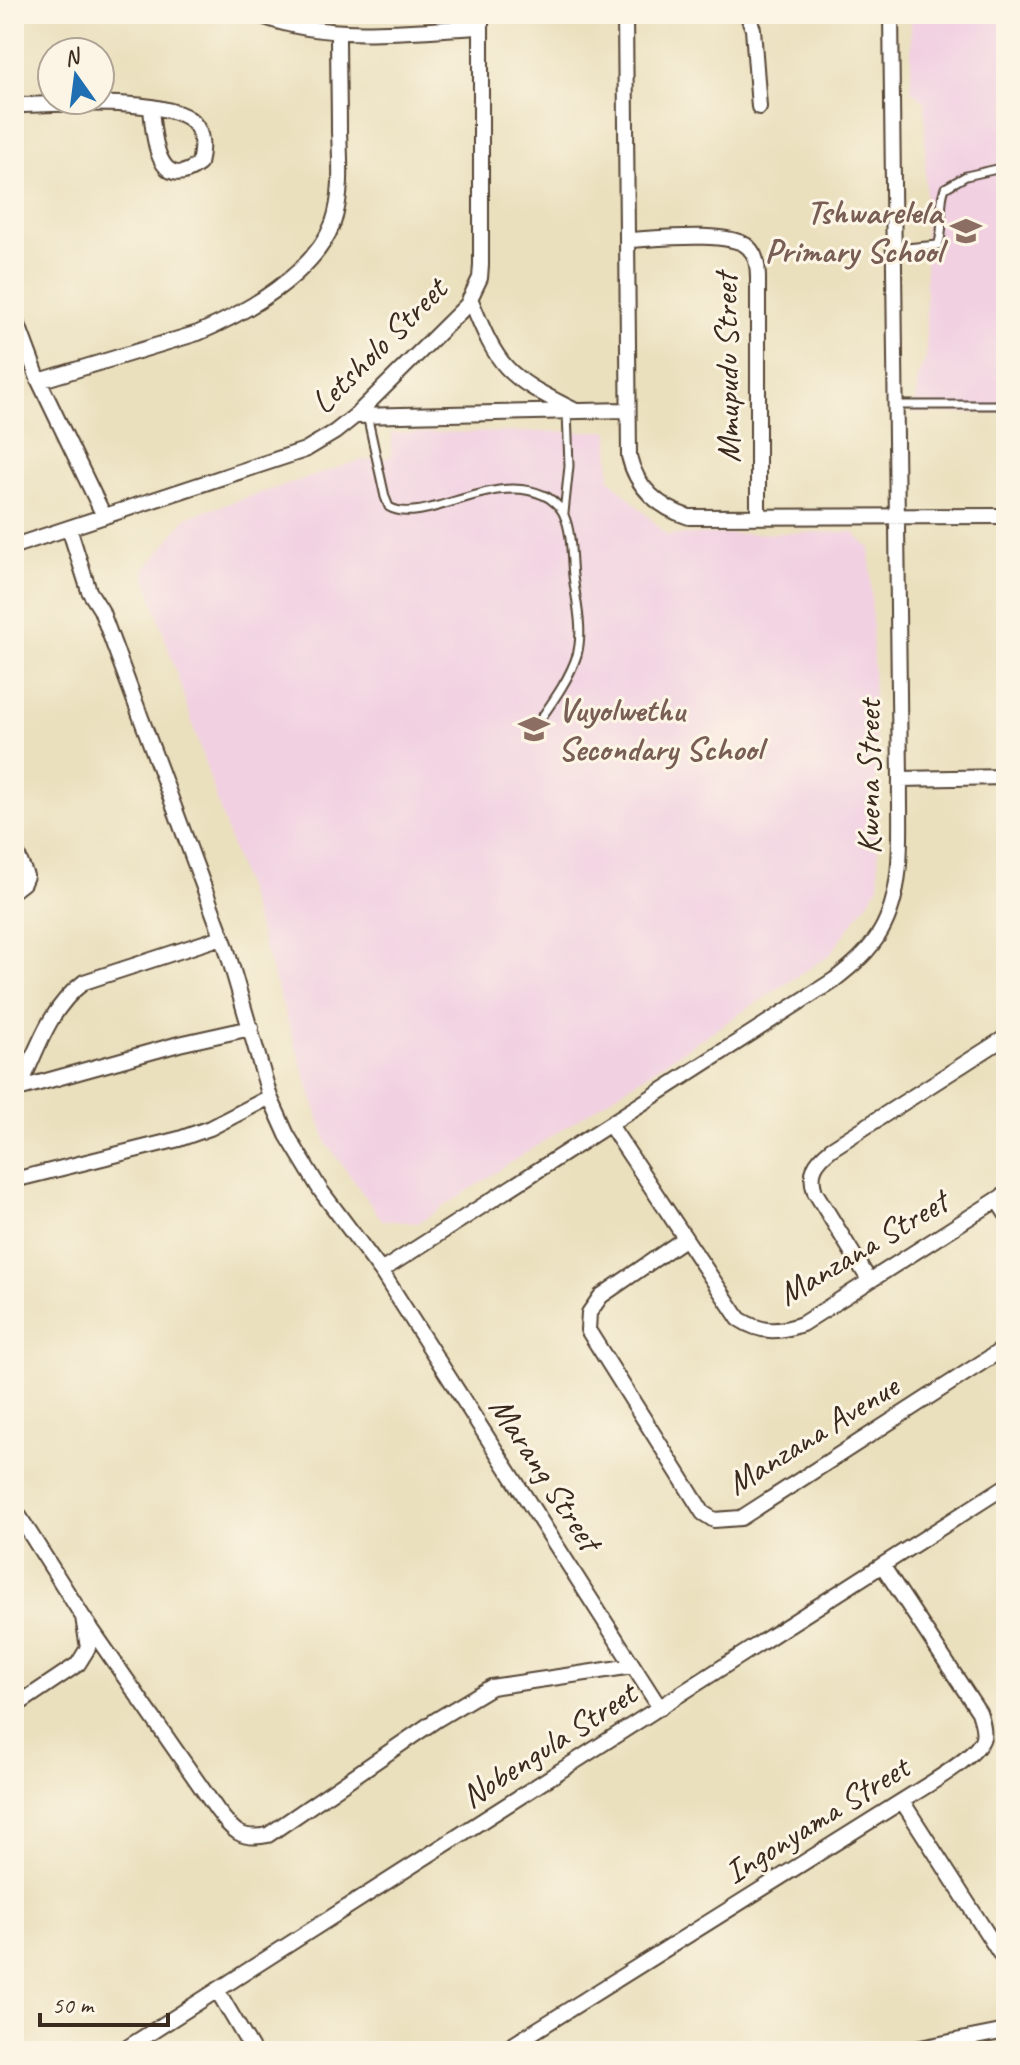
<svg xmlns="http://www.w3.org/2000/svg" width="1020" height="2065" font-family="Caveat,sans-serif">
  <rect width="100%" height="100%" fill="#fcf5e5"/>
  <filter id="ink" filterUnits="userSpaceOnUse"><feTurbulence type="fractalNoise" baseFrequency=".0125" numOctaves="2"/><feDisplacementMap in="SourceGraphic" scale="16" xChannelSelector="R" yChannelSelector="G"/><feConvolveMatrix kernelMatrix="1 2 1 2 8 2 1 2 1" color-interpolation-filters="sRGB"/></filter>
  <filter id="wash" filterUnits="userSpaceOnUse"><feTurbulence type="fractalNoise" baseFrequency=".006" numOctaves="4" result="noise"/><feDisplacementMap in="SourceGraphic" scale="32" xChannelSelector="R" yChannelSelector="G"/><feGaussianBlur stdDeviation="1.8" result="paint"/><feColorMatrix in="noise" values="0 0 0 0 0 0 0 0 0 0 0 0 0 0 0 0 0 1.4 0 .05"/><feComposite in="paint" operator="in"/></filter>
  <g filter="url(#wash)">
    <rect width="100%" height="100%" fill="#eae0be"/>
    <path fill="#f1d0e2" d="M911 14H1006V413H915L918 375 926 359 925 102 911 90Z
      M609 431 610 479 667 535 853 532 870 548 879 886 830 955 418 1223 382 1220 327 1144 144 572 187 517 359 461 391 457 392 433Z"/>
  </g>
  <g filter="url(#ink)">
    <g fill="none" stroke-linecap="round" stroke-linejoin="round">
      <defs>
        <path id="service" d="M895 249 938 245C946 227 937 207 945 188L966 176 1006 167
          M895 405H1006
          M367 415 385 497 389 507C424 527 491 471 543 495 551 498 561 507 564 515 572 533 571 557 573 576 576 601 584 631 577 655 569 680 551 704 537 724
          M564 513 569 466 567 411"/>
        <path id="minor" d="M257 14C327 43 406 30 481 27
          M625 14 629 456C636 487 659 508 689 517L1006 516
          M747 14 753 29 759 107
          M14 105C51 105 168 96 193 122 204 134 202 149 199 164 157 196 153 133 151 107
          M627 240C653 239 729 230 748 247 757 255 758 267 758 277V517
          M470 298C499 370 505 375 574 410
          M14 314 39 381 104 516
          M39 381 198 333C245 313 314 274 333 223 343 194 340 161 339 131 339 98 338 65 338 33
          M355 416 627 410
          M69 528 89 591 101 610 226 947 270 1097 287 1135 321 1191 381 1271 660 1708
          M14 546 305 450 335 432 355 416 467 305 480 278 481 265V14
          M900 779 1006 777
          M14 847 26 876 23 883 14 890
          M19 1089C37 1050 49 1008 84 982L222 937
          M14 1090 179 1044 251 1028
          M610 1125 739 1319C761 1333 778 1333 802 1324L1006 1194
          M14 1180 179 1139 210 1128 270 1097
          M997 1200 1006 1214
          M684 1239 601 1296 589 1313 588 1330 703 1513 714 1520 741 1518 1006 1347
          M381 1271 834 980C852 966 869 952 881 931 906 887 899 828 900 779L891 14
          M869 1280 815 1192C808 1172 816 1161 831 1149L1006 1037
          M14 1508 83 1617 88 1648 78 1664 14 1707
          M83 1617 217 1810C233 1831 241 1841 268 1835L436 1720 491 1687 633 1666
          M902 1801 1006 1963
          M217 1990 253 2051
          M122 2051 1006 1486
          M503 2051 902 1801C920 1789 979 1757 983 1737 985 1729 981 1719 979 1712L882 1565
          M905 2051 1006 2031"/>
      </defs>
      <use href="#service" stroke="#554536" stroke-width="11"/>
      <use href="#minor" stroke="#554536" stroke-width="18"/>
      <use href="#service" stroke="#fff" stroke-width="7"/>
      <use href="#minor" stroke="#fff" stroke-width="14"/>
    </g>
  </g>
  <defs>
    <symbol id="school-bare" viewBox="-9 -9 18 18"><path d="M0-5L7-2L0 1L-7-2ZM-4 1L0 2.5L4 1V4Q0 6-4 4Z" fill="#8d6e63" stroke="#fcf5e5" stroke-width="2.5" paint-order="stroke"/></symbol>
  </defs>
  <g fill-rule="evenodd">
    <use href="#school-bare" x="944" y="209" width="44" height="44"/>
    <use href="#school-bare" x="512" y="707" width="44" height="44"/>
  </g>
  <g text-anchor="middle" stroke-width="6" stroke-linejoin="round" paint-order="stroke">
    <g font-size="34" font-weight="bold" fill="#785e54" stroke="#fcf5e5" text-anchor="end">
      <text x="942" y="223">Tshwarelela<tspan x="942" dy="39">Primary School</tspan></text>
      <text x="558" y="721" text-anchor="start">Vuyolwethu<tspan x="558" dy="39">Secondary School</tspan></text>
    </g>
    <g font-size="34" fill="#3b2a1e" stroke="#fcf5e5">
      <text transform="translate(378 345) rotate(-45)" y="12">Letsholo Street</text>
      <text transform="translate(726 368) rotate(-91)" y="12">Mmupudu Street</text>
      <text transform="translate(868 777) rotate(-90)" y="12">Kwena Street</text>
      <text transform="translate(862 1247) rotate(-31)" y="12">Manzana Street</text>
      <text transform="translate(812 1434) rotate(-32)" y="12">Manzana Avenue</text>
      <text transform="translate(546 1473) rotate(57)" y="12">Marang Street</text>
      <text transform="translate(548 1744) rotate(-33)" y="12">Nobengula Street</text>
      <text transform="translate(816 1819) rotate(-32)" y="12">Ingonyama Street</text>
    </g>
  </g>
  <rect width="1020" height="2065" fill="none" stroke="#fcf5e5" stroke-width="48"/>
  <g transform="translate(76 76) rotate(346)"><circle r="38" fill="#fcf5e5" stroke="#afa495" stroke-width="2"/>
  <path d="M0-6L14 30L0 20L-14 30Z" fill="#1f6fb2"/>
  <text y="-12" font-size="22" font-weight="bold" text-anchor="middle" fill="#3b2a1e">N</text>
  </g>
  <path d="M40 2013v12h128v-12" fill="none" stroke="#3b2a1e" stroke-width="4"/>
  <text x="52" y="2013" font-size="24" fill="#3b2a1e" stroke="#fcf5e5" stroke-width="6" paint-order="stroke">50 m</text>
</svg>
